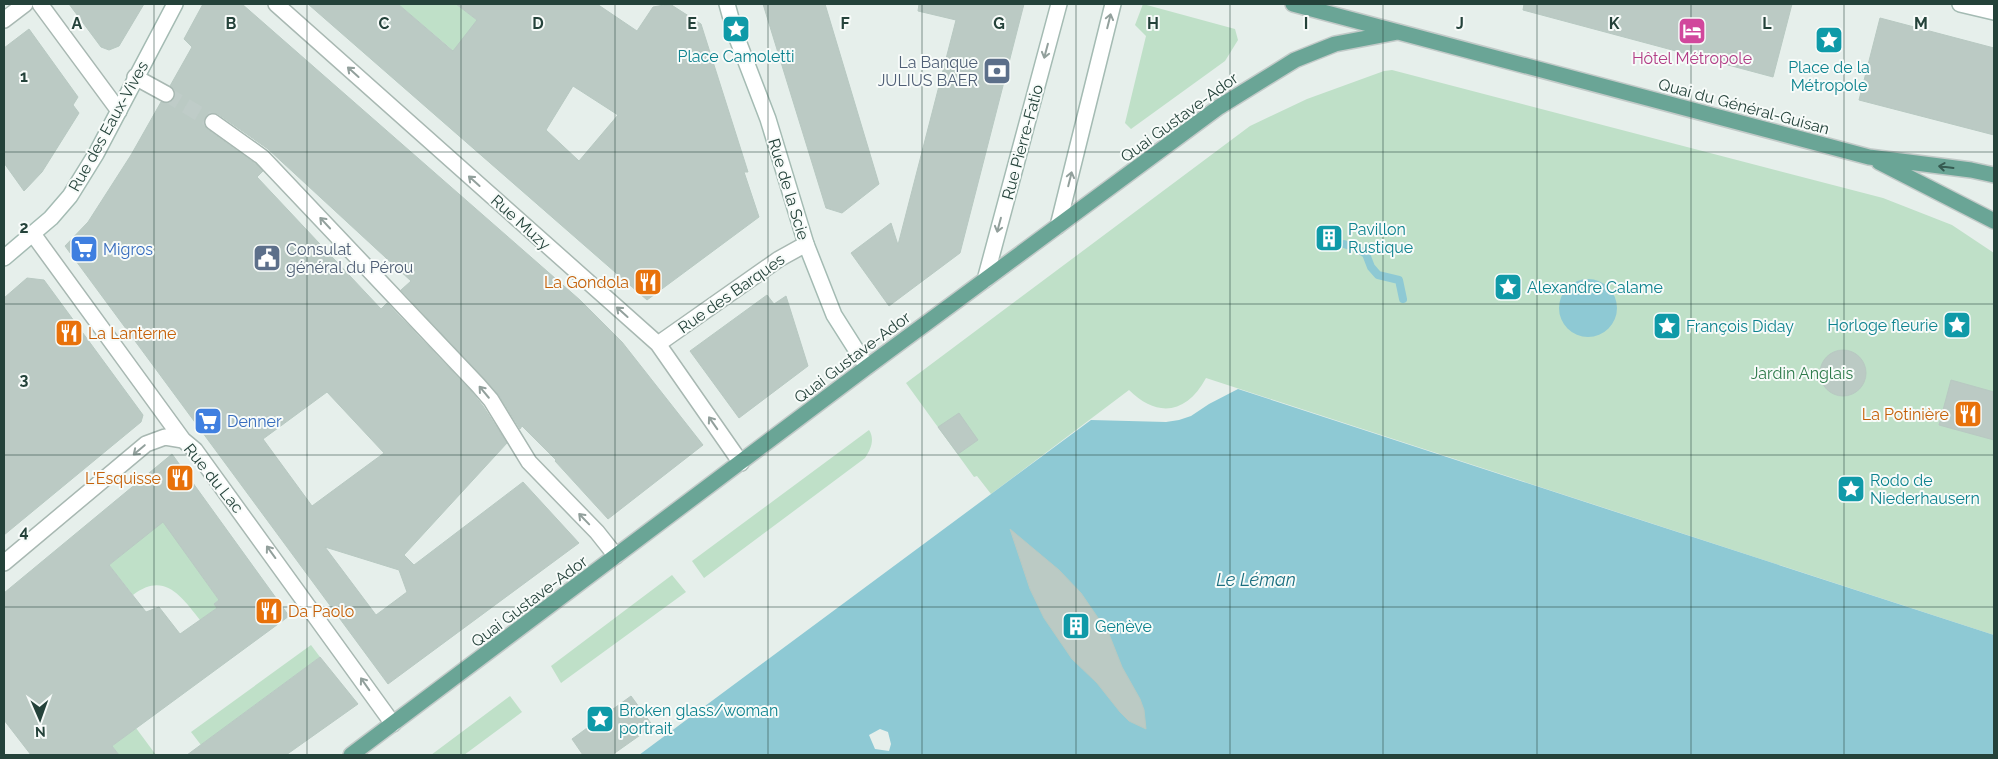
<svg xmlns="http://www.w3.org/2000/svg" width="1998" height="759" font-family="Raleway,sans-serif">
  <rect width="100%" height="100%" fill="#e6efeb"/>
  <path fill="#bfe0c8" d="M398 4H456L477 20 463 59Z
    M1143 4 1235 29 1238 40 1225 61 1131 129 1125 123 1146 36 1135 25Z
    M1392 70 1883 198 1952 225 1994 253V635L1206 378C1187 414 1157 418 1129 390L991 494 977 476 974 477 906 383 1250 126 1307 99 1384 71Z
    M869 430C875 439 871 449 865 458L704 578 692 561Z
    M163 521 219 600 214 604 217 608 200 620C181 596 164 571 133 595L109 565Z
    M672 575 686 592 561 683 551 666Z
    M311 645 320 657 201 745 191 732Z
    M510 696 522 712 464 755H431Z
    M136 728 156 755H119L112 746Z"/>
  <path fill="#8ec9d4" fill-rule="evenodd" d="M1559 308a29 29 0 1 1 58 0a29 29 0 1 1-58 0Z
    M1238 389 1994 635V755H639L1091 420 1166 422 1179 420 1191 416 1209 404ZM880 729 888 732 891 744 889 751 875 749 869 735Z"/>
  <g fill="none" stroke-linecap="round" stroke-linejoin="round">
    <path stroke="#8ec9d4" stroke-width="8" d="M1344 244 1356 248 1366 254 1371 267 1378 275 1399 280 1403 299"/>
  </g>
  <path fill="#bbcac4" stroke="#b8c9c2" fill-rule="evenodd" d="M69 4H144L119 46 109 50 101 47Z
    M203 4H242L580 300 622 342 703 445 608 519 555 461 556 460 522 426 520 429 498 394 401 290 411 281 268 149 218 114H209L204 121 207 129 256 164 263 171 257 177 381 309 387 303 471 391 483 406 507 443 404 555 414 565 523 482 579 543 388 684 65 246 88 222 131 155 161 102 167 103 174 99 175 93 170 86 192 47 184 39ZM327 392 384 453 312 506 263 439ZM325 547 399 570 407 592 376 615Z
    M308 4H398L453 51 477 20 456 4H597L637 31 653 7 670 4 701 24 748 172H744L759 217 647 300ZM573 86 618 115 579 161 546 130Z
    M763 4H825L879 184 842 213 826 208Z
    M919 4H1024L960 253 889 306 851 253 891 223 898 245 956 20 918 11Z
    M1524 4H1792L1773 77 1523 10Z
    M1880 18 1994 48V135L1859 100Z
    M29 29 78 97 73 105 79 113 42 172 24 191 4 163V48Z
    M27 278 44 280 143 415 141 422 4 535V298Z
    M767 295 774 304 786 296 808 366 739 418 690 351Z
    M1820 373a23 23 0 1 1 46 0a23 23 0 1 1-46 0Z
    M1951 380 1994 392V440L1939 425Z
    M959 413 978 440 958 454 938 427Z
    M172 454 289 616 112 746 119 755H31L4 720V593ZM163 522 219 600 214 604 217 608 180 634 159 607 146 612 109 565Z
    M1010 529 1059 570 1081 593 1109 634 1122 667 1140 699 1144 710 1146 729 1129 721 1120 712 1097 683 1072 659 1044 618 1030 589Z
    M320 657 358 704 286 755H187Z
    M631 696 653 726 612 755H583L572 739Z"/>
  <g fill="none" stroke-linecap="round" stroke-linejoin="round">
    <path stroke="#bfccc8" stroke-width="15" stroke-dasharray="15 8" stroke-linecap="butt" d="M166 94 213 122"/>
    <defs>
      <path id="street" d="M40 4 119 111
        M276 4 658 344 741 463
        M4 20 25 4
        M135 77 166 94
        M213 122 262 157 478 385 491 400 529 462 597 532 616 556
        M33 234 183 440 195 450 393 724
        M658 344 779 259 806 244
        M4 563 146 444 165 437 183 440"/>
      <path id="secondary" d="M727 4 735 33 768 119 806 244 834 315 867 367
        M1960 4 1994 12
        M1058 226 1113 4
        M4 258 51 218 70 196 96 154 175 4
        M985 280 1059 4"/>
      <path id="primary" d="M1293 4 1869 157 1971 170 1994 175
        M1879 162 1994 221
        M351 755 867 367 1219 107 1295 60 1335 44 1398 32"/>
    </defs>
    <use href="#street" stroke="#a8b8b2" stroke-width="18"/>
    <use href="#secondary" stroke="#a4bbb3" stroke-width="18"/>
    <use href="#primary" stroke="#c2cac8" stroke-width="18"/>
    <use href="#street" stroke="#fff" stroke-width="15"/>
    <use href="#secondary" stroke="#fff" stroke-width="15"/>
    <use href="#primary" stroke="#6aa596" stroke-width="15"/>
  </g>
  <defs><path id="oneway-shaft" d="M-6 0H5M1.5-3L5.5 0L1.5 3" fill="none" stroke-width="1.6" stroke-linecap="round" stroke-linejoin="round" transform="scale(1.25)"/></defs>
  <g stroke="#92a09c">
    <use href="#oneway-shaft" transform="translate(1109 21) rotate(-76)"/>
    <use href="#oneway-shaft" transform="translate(1046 51) rotate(105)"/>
    <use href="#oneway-shaft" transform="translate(353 72) rotate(-138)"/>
    <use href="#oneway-shaft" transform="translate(1070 179) rotate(-76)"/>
    <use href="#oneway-shaft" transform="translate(474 181) rotate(-138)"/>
    <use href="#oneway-shaft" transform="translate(325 223) rotate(-133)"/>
    <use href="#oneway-shaft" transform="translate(999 225) rotate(105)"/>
    <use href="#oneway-shaft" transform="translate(622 312) rotate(-138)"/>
    <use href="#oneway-shaft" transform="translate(484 392) rotate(-130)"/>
    <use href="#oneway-shaft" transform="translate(713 423) rotate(-125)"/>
    <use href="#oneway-shaft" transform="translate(139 450) rotate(140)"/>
    <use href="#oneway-shaft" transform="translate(584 519) rotate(-134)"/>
    <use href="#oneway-shaft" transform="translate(271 552) rotate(-126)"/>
    <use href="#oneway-shaft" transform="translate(365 684) rotate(-125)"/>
  </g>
  <use stroke="#365b51" href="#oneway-shaft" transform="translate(1946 167) rotate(-173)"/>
  <path fill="none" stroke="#24423a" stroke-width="1" stroke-opacity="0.55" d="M154 4V755M307 4V755M461 4V755M615 4V755M768 4V755M922 4V755M1076 4V755M1230 4V755M1383 4V755M1537 4V755M1691 4V755M1844 4V755M4 152H1994M4 304H1994M4 455H1994M4 607H1994"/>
  <defs>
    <symbol id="sight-square" viewBox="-11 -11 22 22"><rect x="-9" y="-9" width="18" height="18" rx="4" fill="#0f9aa8" stroke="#f7fbf9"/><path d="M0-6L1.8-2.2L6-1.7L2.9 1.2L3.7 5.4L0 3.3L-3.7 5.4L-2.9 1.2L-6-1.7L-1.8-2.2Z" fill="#fff"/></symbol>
    <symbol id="hotel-square" viewBox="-11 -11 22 22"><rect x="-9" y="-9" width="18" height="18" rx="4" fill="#d1479c" stroke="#f7fbf9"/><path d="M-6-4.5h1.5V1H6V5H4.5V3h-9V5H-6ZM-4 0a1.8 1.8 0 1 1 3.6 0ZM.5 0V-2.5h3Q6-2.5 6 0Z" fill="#fff"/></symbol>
    <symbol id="bank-square" viewBox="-11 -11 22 22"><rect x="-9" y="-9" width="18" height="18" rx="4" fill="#5c6f8a" stroke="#f7fbf9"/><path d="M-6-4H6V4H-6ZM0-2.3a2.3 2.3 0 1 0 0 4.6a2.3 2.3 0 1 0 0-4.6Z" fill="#fff"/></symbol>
    <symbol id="building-square" viewBox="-11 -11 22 22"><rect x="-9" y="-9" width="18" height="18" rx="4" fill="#0f9aa8" stroke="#f7fbf9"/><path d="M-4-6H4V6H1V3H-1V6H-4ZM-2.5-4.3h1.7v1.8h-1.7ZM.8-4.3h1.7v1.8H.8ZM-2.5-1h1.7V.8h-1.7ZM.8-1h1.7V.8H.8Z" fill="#fff"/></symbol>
    <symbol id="supermarket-square" viewBox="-11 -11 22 22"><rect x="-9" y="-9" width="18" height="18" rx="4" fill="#3f7fe0" stroke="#f7fbf9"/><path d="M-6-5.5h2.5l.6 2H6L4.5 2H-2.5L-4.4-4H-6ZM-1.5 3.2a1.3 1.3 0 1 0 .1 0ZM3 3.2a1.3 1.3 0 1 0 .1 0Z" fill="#fff"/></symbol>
    <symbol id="civic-square" viewBox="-11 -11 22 22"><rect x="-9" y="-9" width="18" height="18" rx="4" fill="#5c6f8a" stroke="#f7fbf9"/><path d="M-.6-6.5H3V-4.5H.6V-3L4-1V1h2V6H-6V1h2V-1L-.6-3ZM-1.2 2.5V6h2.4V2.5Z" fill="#fff"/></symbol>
    <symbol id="restaurant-square" viewBox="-11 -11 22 22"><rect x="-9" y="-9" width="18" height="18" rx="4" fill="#e8710a" stroke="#f7fbf9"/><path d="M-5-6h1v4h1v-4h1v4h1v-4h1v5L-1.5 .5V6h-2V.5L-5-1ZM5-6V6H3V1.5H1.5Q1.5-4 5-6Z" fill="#fff"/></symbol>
  </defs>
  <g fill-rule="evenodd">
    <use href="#sight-square" x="720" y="13" width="32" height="32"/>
    <use href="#hotel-square" x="1676" y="15" width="32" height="32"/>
    <use href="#sight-square" x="1813" y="24" width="32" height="32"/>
    <use href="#bank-square" x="981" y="55" width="32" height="32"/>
    <use href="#building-square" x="1313" y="222" width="32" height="32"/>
    <use href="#supermarket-square" x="68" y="233" width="32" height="32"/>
    <use href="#civic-square" x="251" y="242" width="32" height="32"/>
    <use href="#restaurant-square" x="632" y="266" width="32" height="32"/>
    <use href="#sight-square" x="1492" y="271" width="32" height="32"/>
    <use href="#sight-square" x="1941" y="309" width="32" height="32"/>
    <use href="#sight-square" x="1651" y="310" width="32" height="32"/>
    <use href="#restaurant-square" x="53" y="317" width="32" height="32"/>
    <use href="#restaurant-square" x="1952" y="398" width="32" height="32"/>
    <use href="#supermarket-square" x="192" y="405" width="32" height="32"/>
    <use href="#restaurant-square" x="164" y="462" width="32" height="32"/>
    <use href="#sight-square" x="1835" y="473" width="32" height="32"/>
    <use href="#restaurant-square" x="253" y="595" width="32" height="32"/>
    <use href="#building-square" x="1060" y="610" width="32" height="32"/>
    <use href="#sight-square" x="584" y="703" width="32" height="32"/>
  </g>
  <g text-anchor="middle" stroke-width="4" stroke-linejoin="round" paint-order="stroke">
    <g font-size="16" fill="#0d838f" stroke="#f7fbf9" text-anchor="start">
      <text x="736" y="62" text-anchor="middle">Place Camoletti</text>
      <text x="1829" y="73" text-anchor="middle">Place de la<tspan x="1829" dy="18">Métropole</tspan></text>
      <text x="1348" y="235">Pavillon<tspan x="1348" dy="18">Rustique</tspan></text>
      <text x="1527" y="293">Alexandre Calame</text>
      <text x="1938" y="331" text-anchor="end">Horloge fleurie</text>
      <text x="1686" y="332">François Diday</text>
      <text x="1870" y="486">Rodo de<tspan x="1870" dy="18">Niederhausern</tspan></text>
      <text x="1095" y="632">Genève</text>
      <text x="619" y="716">Broken glass/woman<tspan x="619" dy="18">portrait</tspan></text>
    </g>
    <g font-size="16" fill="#b23c85" stroke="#f7fbf9">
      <text x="1692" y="64">Hôtel Métropole</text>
    </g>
    <g font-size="16" fill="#4e5e75" stroke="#f7fbf9" text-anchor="end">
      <text x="978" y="68">La Banque<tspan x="978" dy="18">JULIUS BAER</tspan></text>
      <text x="286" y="255" text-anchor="start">Consulat<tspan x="286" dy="18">général du Pérou</tspan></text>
    </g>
    <g font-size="16" fill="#24423a" stroke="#f7fbf9">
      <text transform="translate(1744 106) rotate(15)" y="6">Quai du Général-Guisan</text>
      <text transform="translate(1179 117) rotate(-36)" y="6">Quai Gustave-Ador</text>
      <text transform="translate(108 126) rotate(-61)" y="6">Rue des Eaux-Vives</text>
      <text transform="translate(1022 142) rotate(-75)" y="6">Rue Pierre-Fatio</text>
      <text transform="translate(789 189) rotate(73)" y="6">Rue de la Scie</text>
      <text transform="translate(521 222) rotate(42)" y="6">Rue Muzy</text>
      <text transform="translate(731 293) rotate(-35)" y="6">Rue des Barques</text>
      <text transform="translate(852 357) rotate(-37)" y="6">Quai Gustave-Ador</text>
      <text transform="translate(214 478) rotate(51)" y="6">Rue du Lac</text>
      <text transform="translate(529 601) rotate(-37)" y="6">Quai Gustave-Ador</text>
    </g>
    <g font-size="16" fill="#366cbe" stroke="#f7fbf9" text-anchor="start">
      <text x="103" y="255">Migros</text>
      <text x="227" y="427">Denner</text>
    </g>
    <g font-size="16" fill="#c56008" stroke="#f7fbf9" text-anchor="end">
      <text x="629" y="288">La Gondola</text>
      <text x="88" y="339" text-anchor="start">La Lanterne</text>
      <text x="1949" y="420">La Potinière</text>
      <text x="161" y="484">L'Esquisse</text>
      <text x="288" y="617" text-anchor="start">Da Paolo</text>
    </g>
    <g font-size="16" fill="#2d7a4b" stroke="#f7fbf9">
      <text x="1802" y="379">Jardin Anglais</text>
    </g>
    <g font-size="18" font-style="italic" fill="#1c6f80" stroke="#f7fbf9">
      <text x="1256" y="586">Le Léman</text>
    </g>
  </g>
  <g font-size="16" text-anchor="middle" font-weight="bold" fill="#24423a" stroke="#f7fbf9" stroke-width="4" stroke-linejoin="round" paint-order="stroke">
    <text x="77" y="29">A</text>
    <text x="231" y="29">B</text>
    <text x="384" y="29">C</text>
    <text x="538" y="29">D</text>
    <text x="692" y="29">E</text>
    <text x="845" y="29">F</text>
    <text x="999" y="29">G</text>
    <text x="1153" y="29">H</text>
    <text x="1306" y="29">I</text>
    <text x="1460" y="29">J</text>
    <text x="1614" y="29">K</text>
    <text x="1767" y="29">L</text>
    <text x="1921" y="29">M</text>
    <text x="24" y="82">1</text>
    <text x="24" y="233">2</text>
    <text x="24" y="385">3</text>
    <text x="24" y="537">4</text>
  </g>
  <rect width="1998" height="759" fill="none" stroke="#24423a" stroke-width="10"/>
  <g transform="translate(40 719) rotate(178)" stroke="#f7fbf9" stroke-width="4" paint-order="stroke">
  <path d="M0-4L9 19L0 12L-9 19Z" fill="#24423a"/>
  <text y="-8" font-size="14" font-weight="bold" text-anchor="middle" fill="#24423a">N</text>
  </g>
</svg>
